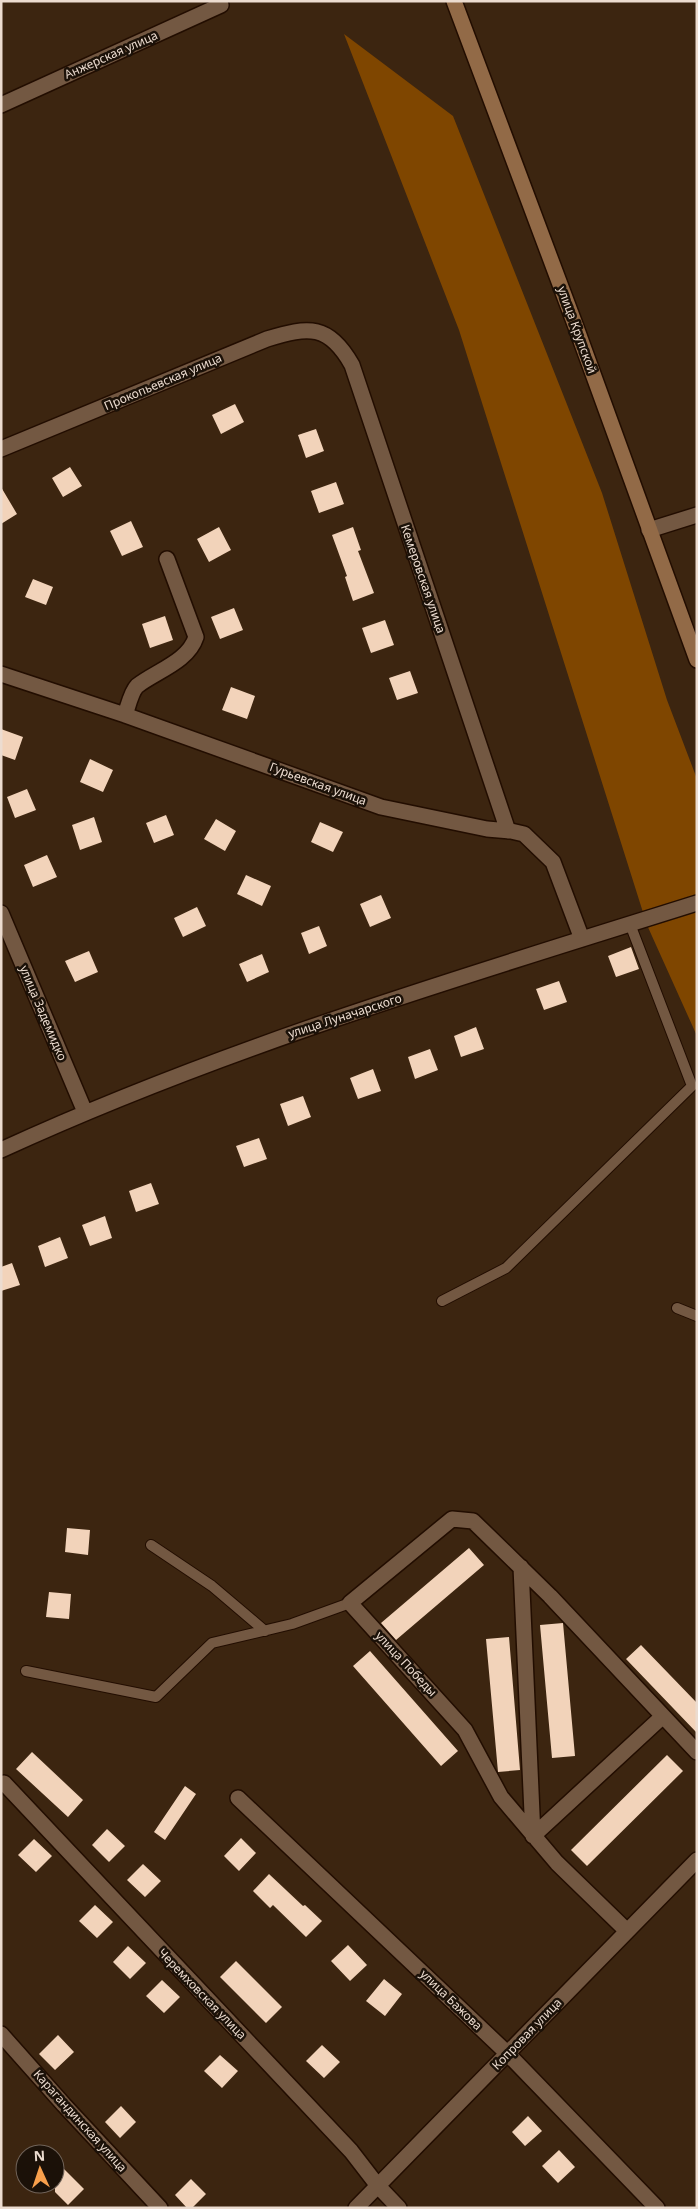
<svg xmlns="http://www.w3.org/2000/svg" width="698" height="2209" font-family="'Noto Sans',sans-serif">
  <rect width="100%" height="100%" fill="#3c2510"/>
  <path fill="#7f4600" d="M344 34 453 116 602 493 667 700 697 779V1036L647 925 459 330Z"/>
  <path fill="#f2d3ba" d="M235 404 244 422 221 434 212 415Z
    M316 429 324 451 306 458 298 435Z
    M70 467 82 486 63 497 52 478Z
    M336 482 344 504 319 513 311 491Z
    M1 487 17 514 1 524Z
    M131 521 143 547 122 556 110 531Z
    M219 527 231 550 209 562 197 539Z
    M353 527 361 550 358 551 374 593 353 601 345 577 347 576 332 535Z
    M33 579 53 587 46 605 25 597Z
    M234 608 243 630 220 639 211 617Z
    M165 616 173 640 150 648 142 624Z
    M385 620 394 645 371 653 362 628Z
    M410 671 418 693 397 700 389 678Z
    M231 687 255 696 247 719 222 710Z
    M1 729 23 737 15 760 1 755Z
    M90 759 113 770 103 792 80 782Z
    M27 789 36 810 15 818 7 797Z
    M166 815 174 835 154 843 146 823Z
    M94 817 102 842 80 850 72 825Z
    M216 819 236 831 225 851 204 839Z
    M320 822 343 832 333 852 311 842Z
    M47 855 57 877 33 887 24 865Z
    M246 875 271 886 262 906 237 894Z
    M381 895 391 918 370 927 360 904Z
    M197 907 206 926 183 937 174 918Z
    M319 926 327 946 309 954 301 933Z
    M631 947 639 969 616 977 608 956Z
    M89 951 98 972 75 982 65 961Z
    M262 954 269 972 247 982 239 964Z
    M559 981 567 1002 544 1010 536 989Z
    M476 1027 484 1049 461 1057 454 1036Z
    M430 1049 438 1070 415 1079 408 1057Z
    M373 1069 381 1091 358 1099 350 1078Z
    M303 1096 311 1117 288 1126 280 1104Z
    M259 1138 267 1159 244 1167 236 1146Z
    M151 1183 159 1204 136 1212 129 1191Z
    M105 1216 112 1238 90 1246 82 1225Z
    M60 1237 68 1258 45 1267 38 1246Z
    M12 1263 20 1285 1 1291V1267Z
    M67 1528 90 1530 88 1555 65 1552Z
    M469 1548 484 1565 396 1640 381 1623Z
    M49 1592 71 1594 69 1619 46 1617Z
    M563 1623 575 1756 552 1758 540 1625Z
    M509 1637 520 1770 498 1772 486 1639Z
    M641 1645 697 1703V1733L626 1659Z
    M370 1651 458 1751 441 1766 353 1666Z
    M32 1752 83 1800 68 1817 16 1769Z
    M667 1755 683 1771 587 1866 571 1850Z
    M185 1786 196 1794 165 1840 154 1832Z
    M107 1829 125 1846 109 1862 92 1845Z
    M241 1838 256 1853 239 1871 224 1856Z
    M34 1839 52 1856 36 1872 18 1855Z
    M143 1864 161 1881 145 1897 127 1880Z
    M269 1874 303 1906 305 1905 322 1921 306 1937 273 1905 270 1908 253 1891Z
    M95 1905 113 1922 97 1938 79 1921Z
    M348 1945 367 1965 350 1981 331 1961Z
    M128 1946 146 1963 130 1979 113 1962Z
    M236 1961 282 2007 266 2023 220 1977Z
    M384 1979 402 1994 385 2016 366 2001Z
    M162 1980 180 1997 164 2013 146 1996Z
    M58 2035 74 2052 55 2070 39 2054Z
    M322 2045 340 2062 324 2078 306 2061Z
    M220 2055 238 2071 222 2088 204 2071Z
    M121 2106 136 2122 120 2138 105 2122Z
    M528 2116 542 2131 525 2146 512 2132Z
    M559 2150 575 2167 558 2183 542 2166Z
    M55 2160 84 2189 68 2205 55 2192Z
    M191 2179 206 2194 192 2208H187L175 2195Z"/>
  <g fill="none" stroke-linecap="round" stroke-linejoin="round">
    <defs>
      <path id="lane" d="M442 1301 506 1268 692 1086 630 924
        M677 1308 697 1316
        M151 1545 212 1586 265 1631
        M26 1671 156 1697 212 1643 292 1624 350 1603"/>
      <path id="street" d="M1 105 221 5
        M1 449 267 339C309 326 329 324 352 365L508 831
        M649 530 697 515
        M1 674 125 715 381 807 487 829 511 831 524 834 553 862 582 939
        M125 715C128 707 131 692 137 686 156 671 188 662 196 637L167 559
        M1 913 85 1112
        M1 1150C225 1047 462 977 697 903
        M521 1567 533 1836
        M4 1783 351 2151 378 2186 399 2208
        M238 1798 507 2053 657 2208
        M533 1836 663 1716
        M627 1931 557 1863 501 1797 465 1730 350 1603 452 1519 473 1521 550 1596 697 1752
        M1 2034 64 2105 160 2208
        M356 2208 697 1860"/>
      <path id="secondary" d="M454 1 576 327 697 660"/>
    </defs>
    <use href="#lane" stroke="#220d00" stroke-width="12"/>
    <use href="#street" stroke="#220d00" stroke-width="18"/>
    <use href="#secondary" stroke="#220d00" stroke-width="18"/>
    <use href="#lane" stroke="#735842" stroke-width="10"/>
    <use href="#street" stroke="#735842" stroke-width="15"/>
    <use href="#secondary" stroke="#926a47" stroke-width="15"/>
  </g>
  <g text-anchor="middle" stroke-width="5" stroke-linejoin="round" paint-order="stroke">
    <g font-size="12" fill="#ecdcd0" stroke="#1b1108">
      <text transform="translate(111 55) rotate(-24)" y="4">Анжерская улица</text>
      <text transform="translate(577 330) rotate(70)" y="4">улица Крупской</text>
      <text transform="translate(163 382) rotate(-23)" y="4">Прокопьевская улица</text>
      <text transform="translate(423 579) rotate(71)" y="4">Кемеровская улица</text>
      <text transform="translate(318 784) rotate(20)" y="4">Гурьевская улица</text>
      <text transform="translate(43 1013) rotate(67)" y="4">улица Задемидко</text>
      <text transform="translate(345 1016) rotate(-18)" y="4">улица Луначарского</text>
      <text transform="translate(406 1664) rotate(47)" y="4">улица Победы</text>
      <text transform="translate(202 1994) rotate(46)" y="4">Черемховская улица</text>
      <text transform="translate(451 2000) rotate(44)" y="4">улица Бажова</text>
      <text transform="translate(527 2034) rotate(-46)" y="4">Копровая улица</text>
      <text transform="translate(80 2121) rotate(48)" y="4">Карагандинская улица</text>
    </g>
  </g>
  <rect width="698" height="2209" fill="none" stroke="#ecdcd0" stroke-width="5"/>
  <g transform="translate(40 2169) rotate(357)"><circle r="24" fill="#1b1108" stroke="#6f6258"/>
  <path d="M0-4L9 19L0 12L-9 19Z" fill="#f9a04c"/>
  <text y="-8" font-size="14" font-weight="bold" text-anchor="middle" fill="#ecdcd0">N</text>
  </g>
</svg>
